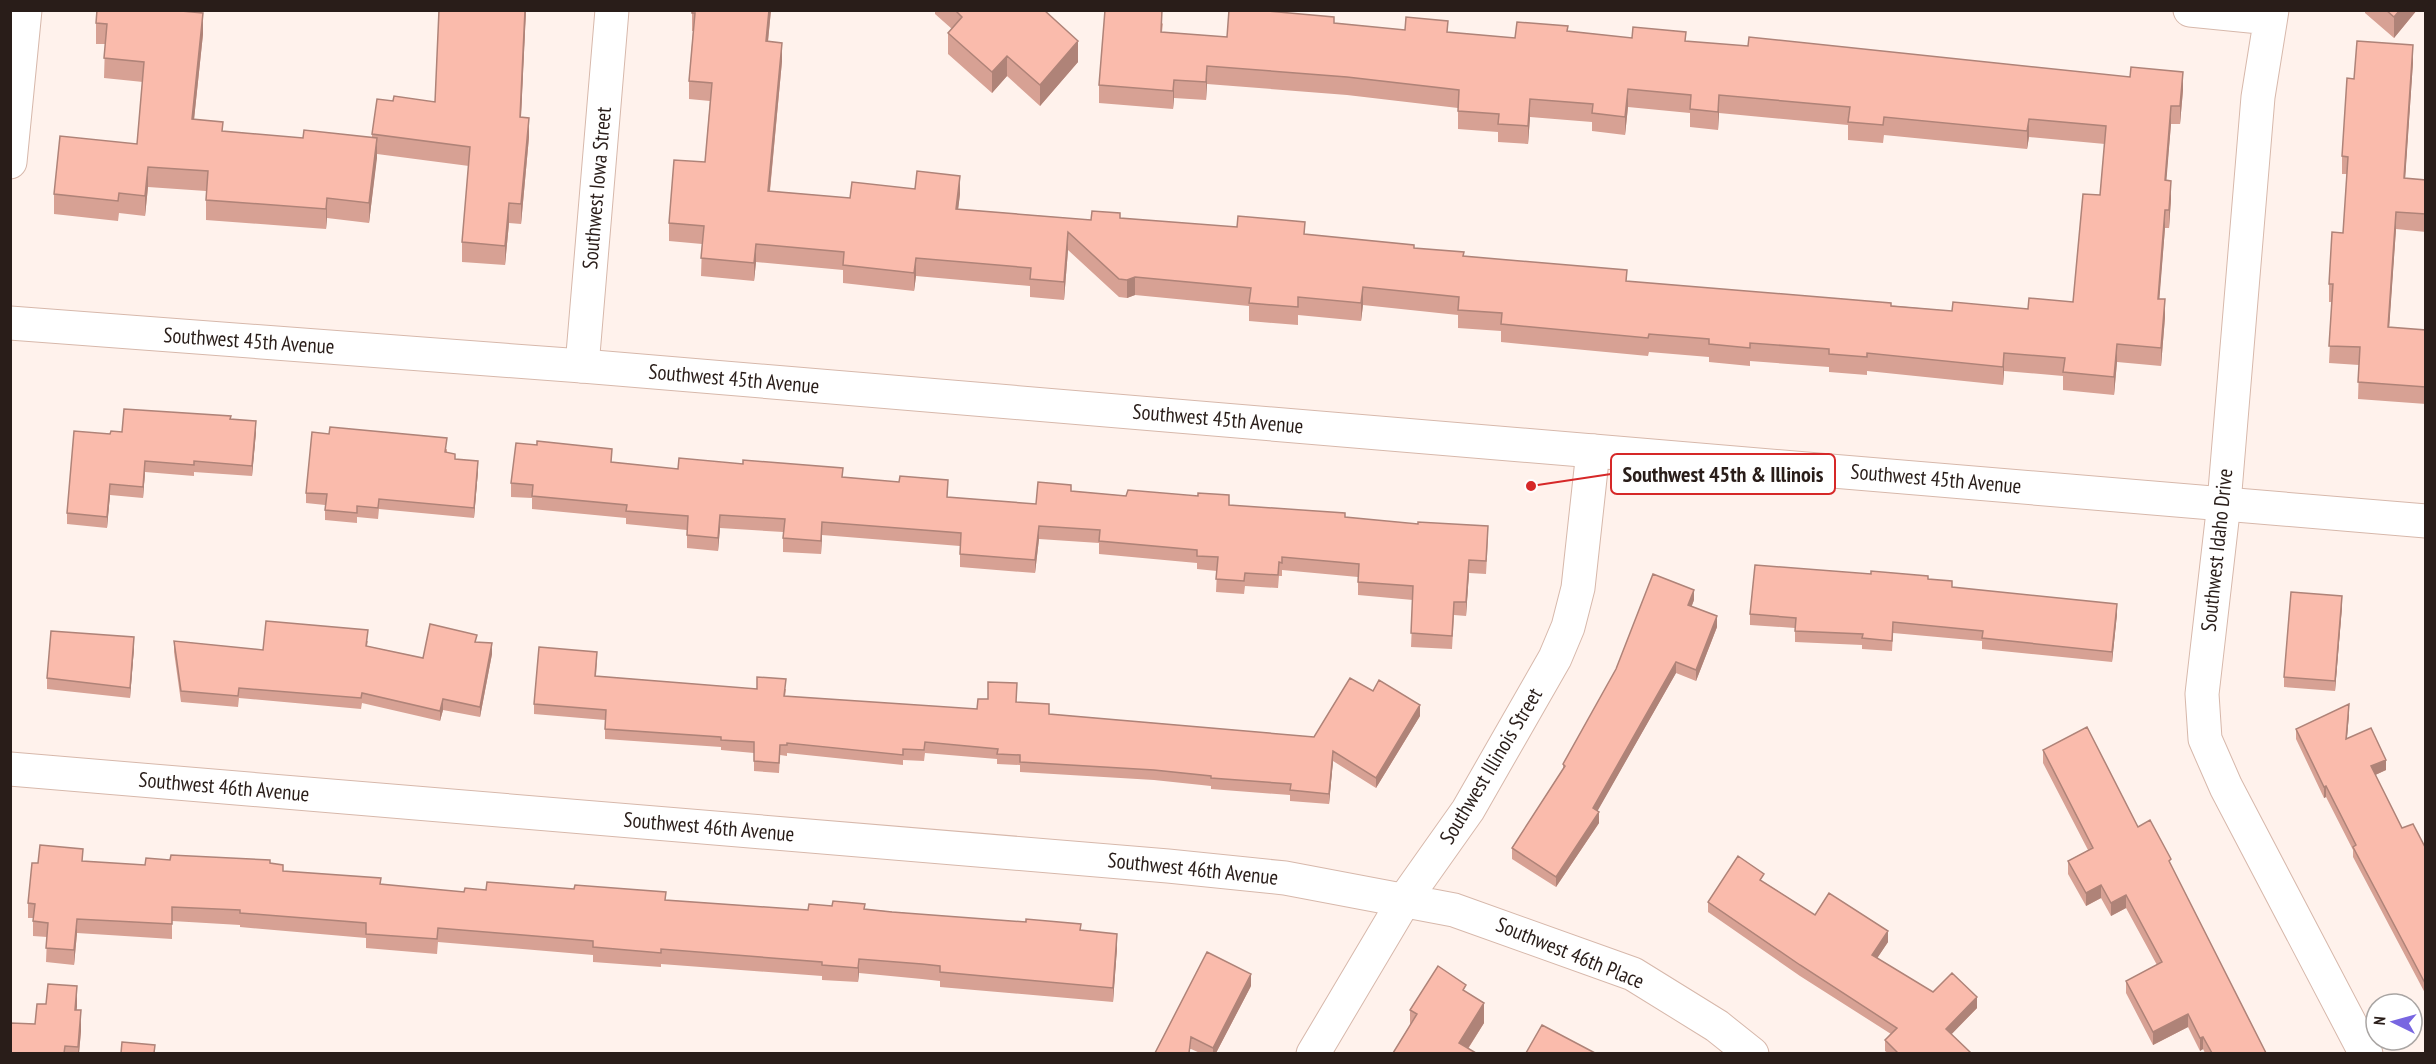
<svg xmlns="http://www.w3.org/2000/svg" width="2436" height="1064" font-family="'PT Sans Narrow',sans-serif">
  <rect width="100%" height="100%" fill="#fff2ec"/>
  <g fill="none" stroke-linecap="round" stroke-linejoin="round">
    <defs>
      <path id="street" d="M2190 10 2270 18
        M2272 10 2258 97 2224 503 2202 694 2205 739 2226 787 2366 1054
        M582 366 612 10
        M10 769 1168 866 1285 878 1454 910 1633 974 1717 1026 1752 1054
        M1313 1054 1405 899 1468 810 1555 658 1568 627 1578 588 1593 451"/>
      <path id="secondary" d="M10 162 25 10
        M10 323 582 366 2426 521"/>
    </defs>
    <use href="#street" stroke="#d7b8ab" stroke-width="35"/>
    <use href="#secondary" stroke="#d7b8ab" stroke-width="35"/>
    <use href="#street" stroke="#fff" stroke-width="33"/>
    <use href="#secondary" stroke="#fff" stroke-width="33"/>
  </g>
  <path fill="#d7a194" d="M439 10H526L521 117 529 137 521 224 509 223 505 265 462 262V242L469 166 377 154 369 223 327 218 326 229 206 220V191L148 187 145 216 119 213 118 221 54 214V194L137 144 143 82 104 78 105 44H96V23L203 34 194 119 223 131 303 138 372 137V134L393 101 435 102Z
    M692 10H771L768 42 782 61 770 191 850 198 960 194 958 209 1091 220 1120 218 1305 234 1414 248 1627 281 1952 311 2028 309 2073 302 2100 195 2105 144 2029 137 2027 149 1884 135 1883 143 1848 140V125L1719 113 1718 130 1690 127V113L1628 107 1625 135 1592 131V122L1530 117 1528 144 1498 142V132L1458 129V108L1347 95 1207 84 1206 100 1174 98 1173 109 1099 103V85L1163 23 1162 32 1227 37 1334 23 1405 30 1448 32 1515 38 1568 31 1632 38 1686 41 2183 90 2180 124H2171L2166 180 2171 199 2169 228H2165L2159 299 2165 317 2161 366 2117 362 2114 395 2063 390V376L2004 371 2003 385 1867 371V375L1829 372V367L1750 361V366L1709 362V357L1649 352 1648 356 1501 342V331L1458 328V315L1363 305 1361 321 1298 315V325L1249 321V306L1135 295 1127 298 1119 297 1068 250 1064 300 1030 297V286L916 276 914 291 843 283V270L756 262 754 281 701 276 702 244 669 241V223L705 162 710 101 689 99V81L693 31H692Z
    M935 10H1044L1078 62 1040 106 1007 76 992 93 948 54V33L952 29 935 14Z
    M2365 10H2417L2394 38 2365 13Z
    M2413 62 2405 178 2426 180V232L2396 229 2389 327 2426 330V404L2358 399 2359 365 2329 363 2332 302H2329V284L2343 233 2347 174H2342V156L2354 79Z
    M231 419 256 432 252 476 194 472V476L145 472 143 498 110 495 107 528 67 524V513L110 434 122 432Z
    M447 449V453L455 459 478 471 474 518 379 509 378 519 357 517V523L325 520V505L306 503V493Z
    M612 462 678 469 843 477 948 497 1036 504 1071 491 1229 505 1345 517 1488 539 1486 574 1469 573 1466 616 1454 615 1452 649 1411 647 1413 600 1358 595V577L1282 570V576H1279L1278 588 1245 586 1244 594 1216 592 1217 571 1197 569V563L1099 554V543L1039 539 1035 573 960 567V546L822 535 821 554 783 552V532L720 528 718 551 687 548V530L626 524V518L532 509V498L511 497V483Z
    M1928 579 1952 587 2117 614 2112 662 1982 649V641L1893 633 1892 651 1862 649V645L1795 642V628L1750 625V614Z
    M1694 600 1691 607 1717 627 1696 681 1676 673 1597 811 1599 823 1556 887 1512 859V848L1563 769V764Z
    M2342 607 2335 691 2284 687V677Z
    M174 641 263 650 368 641 367 646 423 658 477 642 492 654 480 717 443 710 440 721 362 703 361 709 239 698 238 707 181 702 174 652Z
    M134 648 130 698 47 689V678Z
    M597 662 596 676 757 689H786L785 697 977 709 1017 702 1049 714 1314 737 1373 691 1420 716 1376 788 1333 761 1329 804 1290 801V795L1211 789V786L1154 780 1020 772V765L997 764V759L925 753 924 761 903 760V765L787 753V756L780 755 779 773 754 771V753L721 750V747L605 739V720L534 714V704Z
    M2349 714 2347 738 2386 770 2375 775 2402 828 2426 849V995L2353 857V850L2326 797 2324 798 2296 739V729Z
    M2043 750 2138 827 2171 866 2266 1053H2205L2203 1049 2200 1051 2188 1027 2153 1045 2126 993V981L2157 965 2126 908 2111 916 2101 898 2086 906 2068 874V861L2088 850 2043 763Z
    M170 860 270 863 283 871 381 885 464 892 666 900 808 910 865 909 1081 930 1117 948 1113 1002 940 987V981L922 979 859 973 858 982 822 980V976L661 964V967L593 962V955L438 942 437 954 366 948V938L240 927V925L172 921V939L77 933 74 965 46 962 47 937 33 936V918H28V903L38 863 83 861 145 865Z
    M1764 882 1815 915 1888 942 1877 958 1933 992 1977 1008 1951 1034 1971 1053H1888L1885 1051V1040L1891 1034 1800 976 1708 912V902Z
    M1251 986 1216 1053H1200L1191 1049 1155 1053Z
    M1466 992 1484 1023 1468 1049 1476 1053H1393L1410 1025V1010Z
    M76 1010 81 1031 79 1053H10L35 1024Z"/>
  <path fill="#af8378" d="M525 10H526L520 137V117Z
    M769 10H771L766 60V41Z
    M2400 10H2417L2394 38V17Z
    M203 13V34L192 139V119Z
    M1078 41V62L1040 106V85Z
    M782 43V61L768 209V191Z
    M2413 45V62L2404 196V178Z
    M1007 56V76L992 93V72Z
    M1207 66V84L1206 100V82Z
    M2183 72V90L2180 124V106Z
    M1174 80V98L1173 109V91Z
    M1628 89V107L1625 135V117Z
    M1719 95V113L1718 130V112Z
    M1530 99V117L1528 144V126Z
    M2171 106V124L2165 198V180Z
    M529 118V137L521 224V204Z
    M2029 119V137L2027 149V131Z
    M377 138V158L369 223V203Z
    M148 167V187L145 216V196Z
    M960 176V194L956 227V209Z
    M2171 181V199L2169 228V210Z
    M327 198V218L326 229V209Z
    M509 203V223L505 265V246Z
    M2165 210V228L2158 317V299Z
    M2396 212V229L2388 345V327Z
    M1068 232V250L1064 300V282Z
    M756 244V262L754 281V263Z
    M916 258V276L914 291V273Z
    M1135 277V295L1127 298V280Z
    M1363 287V305L1361 321V303Z
    M2165 299V317L2161 366V348Z
    M2117 344V362L2114 395V377Z
    M2004 353V371L2003 385V367Z
    M256 421V432L252 476V466Z
    M145 461V472L143 498V487Z
    M478 461V471L474 518V508Z
    M110 484V495L107 528V517Z
    M720 515V528L718 551V538Z
    M822 522V535L821 554V541Z
    M1039 526V539L1035 573V560Z
    M1469 560V573L1466 616V602Z
    M1694 590V600L1688 616V605Z
    M2342 596V607L2335 691V681Z
    M2117 604V614L2112 662V652Z
    M1717 616V627L1696 681V670Z
    M134 637V648L130 698V688Z
    M492 643V654L480 717V707Z
    M1676 662V673L1593 819V808Z
    M443 699V710L440 721V711Z
    M2349 704V714L2346 749V739Z
    M1420 705V716L1376 788V778Z
    M1333 751V761L1329 804V794Z
    M2386 760V770L2371 777V766Z
    M2326 786V797L2324 798V787Z
    M1599 812V823L1556 887V877Z
    M2101 885V898L2086 906V893Z
    M2126 895V908L2111 916V903Z
    M77 919V933L74 965V950Z
    M1888 931V942L1872 966V955Z
    M1117 934V948L1113 1002V988Z
    M859 959V973L858 982V968Z
    M1251 974V986L1216 1053H1213V1048Z
    M77 986V1007L75 1031V1010Z
    M1977 997V1008L1946 1040V1029Z
    M1484 1003V1023L1465 1053 1459 1043Z
    M81 1010V1031L79 1053H78Z
    M2188 1014V1027L2153 1045V1032Z
    M2203 1037V1049L2200 1051V1038Z"/>
  <path fill="#fabbac" stroke="#af8378" stroke-width="1.5" d="M97 10H170L203 13 192 119 223 122 222 131 303 138 304 130 377 138 369 203 327 198 326 209 206 200 208 171 148 167 145 196 119 193 118 201 54 194 60 136 137 144 144 62 104 58 107 24 96 23Z
    M439 10H525L520 117 529 118 521 204 509 203 505 246 462 242 470 147 372 134 377 99 393 101 394 96 435 102Z
    M692 10H769L766 41 782 43 768 191 850 198 852 182 915 189 917 171 960 176 956 209 1091 220 1092 211 1120 213V218L1237 227 1238 216 1305 222 1304 234 1414 245V248L1464 252 1463 256 1627 270 1626 281 1891 303V306L1952 311 1953 302 2028 309 2029 298 2073 302 2083 194 2100 195 2106 126 2029 119 2027 131 1884 117 1883 125 1848 122 1850 107 1719 95 1718 112 1690 109 1691 95 1628 89 1625 117 1592 113 1593 104 1530 99 1528 126 1498 124 1499 114 1458 111 1459 90 1347 77 1207 66 1206 82 1174 80 1173 91 1099 85 1105 10H1162L1161 32 1227 37 1229 10H1257L1334 17V23L1405 30 1406 17 1448 21 1447 32 1515 38 1517 22 1568 26 1567 31 1632 38 1633 27 1686 32 1685 41 1748 46 1749 37 2130 77 2131 67 2183 72 2180 106H2171L2165 180 2171 181 2169 210H2165L2158 299H2165L2161 348 2117 344 2114 377 2063 372 2065 358 2004 353 2003 367 1867 353V357L1829 354V349L1750 343V348L1709 344V339L1649 334 1648 338 1501 324 1502 313 1458 310 1459 297 1363 287 1361 303 1298 297V307L1249 303 1251 288 1135 277 1127 280 1119 279 1068 232 1064 282 1030 279 1031 268 916 258 914 273 843 265 844 252 756 244 754 263 701 258 704 226 669 223 674 160 705 162 712 83 689 81 695 13H692Z
    M955 10H1044L1078 41 1040 85 1007 56 992 72 948 33 962 17Z
    M2386 10H2400L2394 17Z
    M2357 41 2413 45 2404 178 2426 180V214L2396 212 2388 327 2426 330V387L2358 382 2360 347 2329 346 2333 284H2329L2332 232 2343 233 2348 157 2342 156 2347 78 2354 79Z
    M124 409 231 416 230 419 256 421 252 466 194 461V465L145 461 143 487 110 484 107 517 67 513 74 431 110 434 111 431 122 432Z
    M330 427 447 438 445 452 455 454V459L478 461 474 508 379 499 378 508 357 506V513L325 510 327 494 306 493 312 432 329 434Z
    M537 441 612 449 611 462 678 469 679 458 743 464V460L843 468 842 477 899 482 900 476 948 480 947 497 1036 504 1038 482 1071 485V491L1126 496 1128 490 1198 496V493L1229 495V505L1345 513V517L1418 524V522L1488 526 1486 561 1469 560 1466 602H1454L1452 636 1411 633 1413 586 1358 582 1359 564 1282 557V563L1279 562 1278 575 1245 573 1244 581 1216 579 1218 557 1197 556V550L1099 541 1100 530 1039 526 1035 560 960 554 961 533 822 522 821 541 783 538 785 519 720 515 718 538 687 535 688 516 626 511 627 505 532 496 533 485 511 483 516 443 537 445Z
    M1755 565 1871 574V571L1928 576V579L1952 581V587L2117 604 2112 652 1982 638 1983 631 1893 622 1892 641 1862 638 1863 634 1795 631 1796 618 1750 614Z
    M1653 574 1694 590 1688 605 1717 616 1696 670 1676 662 1593 808 1599 812 1556 877 1512 848 1565 766 1563 764 1616 669Z
    M2291 592 2342 596 2335 681 2284 677Z
    M266 621 368 630 366 646 423 658 430 624 477 635 475 642 492 643 480 707 443 699 440 711 362 693 361 698 239 688 238 696 181 691 174 641 263 650Z
    M51 631 134 637 130 688 47 678Z
    M539 647 597 652 595 676 757 689V677L786 679 784 696 977 709 978 699H988V682L1017 683 1016 702 1049 704V714L1314 737 1350 678 1373 691 1379 680 1420 705 1376 778 1333 751 1329 794 1290 790 1291 784 1211 778V776L1154 770 1020 762V755L997 754 998 749 925 742 924 750 903 749V755L787 743V745H780L779 763 754 761V742L721 740V737L605 729 606 710 534 704Z
    M2349 704 2346 739 2371 728 2386 760 2371 766 2402 828 2413 824 2426 849V985L2353 847 2356 845 2326 786 2324 787 2296 729Z
    M2087 727 2138 827 2150 820 2171 859 2169 861 2266 1053H2212L2203 1037 2200 1038 2188 1014 2153 1032 2126 981 2162 962 2126 895 2111 903 2101 885 2086 893 2068 861 2093 848 2043 750Z
    M40 845 83 849 82 861 145 865 146 858 170 860 171 855 270 860V863L283 865V871L381 878 380 884 464 892 465 888 486 890 487 882 574 889 575 885 666 892 665 900 808 910 809 904 832 906 833 901 865 904 864 909 892 912 1026 922V919L1081 924 1080 930 1117 934 1113 988 940 972V966L922 964 859 959 858 968 822 965V962L661 949V953L593 947V941L438 928 437 939 366 934V923L240 913V910L172 907V924L77 919 74 950 46 948 48 923 33 921 35 904 28 903 32 863H38Z
    M1738 856 1764 874 1760 880 1815 915 1829 893 1888 931 1872 955 1933 992 1952 973 1977 997 1946 1029 1971 1053H1895L1897 1052 1885 1040 1897 1028 1800 965 1708 902Z
    M1207 952 1251 974 1213 1048 1191 1037 1189 1053H1155Z
    M1438 966 1466 985 1463 990 1484 1003 1459 1043 1476 1053H1393L1417 1014 1410 1010Z
    M48 984 77 986 75 1010H81L78 1047 65 1046 64 1053H10L11 1023 35 1024 37 1004H46Z
    M1542 1025 1595 1053H1526Z
    M122 1042 155 1045 154 1053H121Z"/>
  <g text-anchor="middle" stroke-width="4.5" stroke-linejoin="round" paint-order="stroke">
    <g font-size="21" fill="#291d19" stroke="#fff">
      <text transform="translate(597 188) rotate(-85)" y="7">Southwest Iowa Street</text>
      <text transform="translate(249 341) rotate(4)" y="7">Southwest 45th Avenue</text>
      <text transform="translate(734 379) rotate(5)" y="7">Southwest 45th Avenue</text>
      <text transform="translate(1218 419) rotate(5)" y="7">Southwest 45th Avenue</text>
      <text transform="translate(1936 479) rotate(5)" y="7">Southwest 45th Avenue</text>
      <text transform="translate(2217 550) rotate(-84)" y="7">Southwest Idaho Drive</text>
      <text transform="translate(1491 766) rotate(-59)" y="7">Southwest Illinois Street</text>
      <text transform="translate(224 787) rotate(5)" y="7">Southwest 46th Avenue</text>
      <text transform="translate(709 827) rotate(5)" y="7">Southwest 46th Avenue</text>
      <text transform="translate(1193 869) rotate(6)" y="7">Southwest 46th Avenue</text>
      <text transform="translate(1570 953) rotate(22)" y="7">Southwest 46th Place</text>
    </g>
  </g>
  <path fill="none" stroke="#d62828" stroke-width="2" d="M1531 486L1611 474"/>
  <circle fill="#d62828" stroke="#fff" stroke-width="2" cx="1531" cy="486" r="6"/>
  <rect fill="#fff" stroke="#d62828" stroke-width="2" x="1611" y="454" width="224" height="40" rx="6"/>
  <g font-size="22" text-anchor="middle" font-weight="bold" fill="#291d19">
    <text x="1723" y="482">Southwest 45th &amp; Illinois</text>
  </g>
  <rect width="2436" height="1064" fill="none" stroke="#291d19" stroke-width="24"/>
  <g transform="translate(2394 1022) rotate(275)"><circle r="28" fill="#ffffff" stroke="#a9a5a3" stroke-width="1.5"/>
  <path d="M0-4.5L10 22L0 15L-10 22Z" fill="#7866e1"/>
  <text y="-9" font-size="16" font-weight="bold" text-anchor="middle" fill="#291d19">N</text>
  </g>
</svg>
